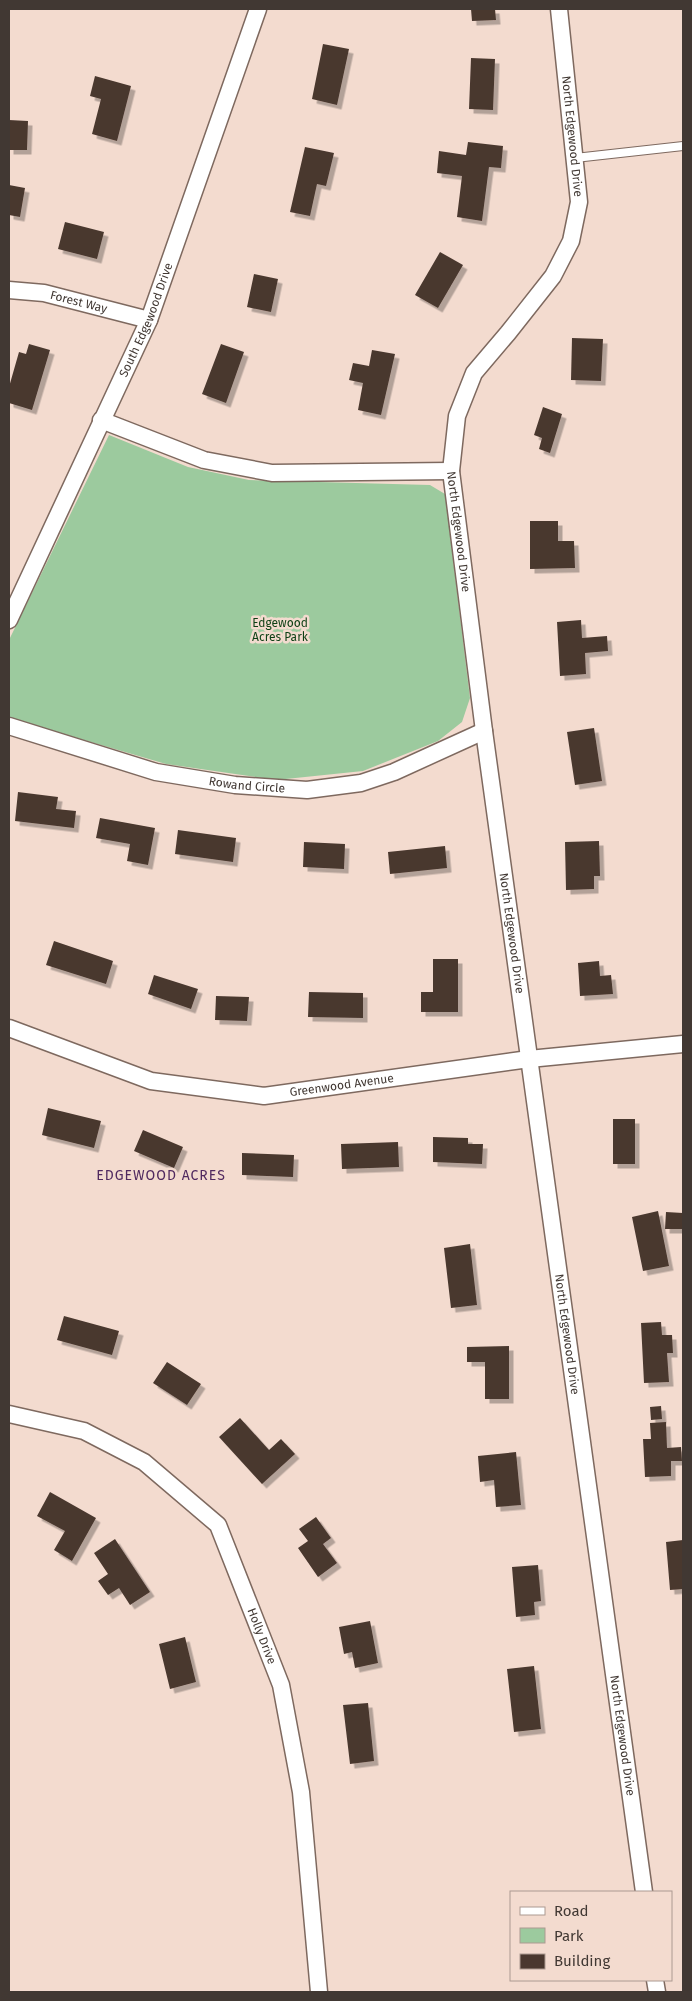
<svg xmlns="http://www.w3.org/2000/svg" width="692" height="2001" font-family="'Fira Sans',sans-serif">
  <defs>
    <filter id="shadow"><feDropShadow dx="4.5" dy="4.5" stdDeviation="0" flood-color="#0004"/></filter>
  </defs>
  <rect width="100%" height="100%" fill="#f3dbcf"/>
  <path fill="#9cca9e" d="M109 435 188 467 249 480 430 485 445 494 470 698 462 722 438 741 363 771 276 780 166 764 9 718V640Z"/>
  <path fill="#4a382f" filter="url(#shadow)" d="M471 9H495L496 20 472 21Z
    M323 44 349 49 337 105 312 99Z
    M471 58 495 59 493 110 469 109Z
    M95 76 131 86 117 141 92 134 101 99 90 96Z
    M9 120 28 121 27 150H9Z
    M468 142 503 146 501 168 489 167 482 221 457 217 462 176 437 173 439 151 466 155Z
    M305 147 334 153 326 186 317 184 310 216 290 212Z
    M9 185 25 188 20 217 9 215Z
    M65 222 104 232 97 259 58 249Z
    M440 252 463 265 438 308 415 295Z
    M254 274 278 279 271 312 247 307Z
    M572 338 603 339 601 381 571 380Z
    M29 344 50 350 32 410 9 403V387L19 352 26 354Z
    M221 344 244 352 226 403 202 394Z
    M372 350 395 354 381 415 358 410 363 383 349 380 353 363 369 366Z
    M543 407 562 414 550 453 539 449 542 438 534 435Z
    M530 521H558V541H574L575 568 530 569Z
    M581 620 582 638 607 636 608 651 585 653 586 674 560 676 557 622Z
    M594 728 602 781 575 785 567 732Z
    M18 792 58 797 56 809 76 811 74 828 15 821Z
    M100 818 155 828 148 865 127 861 130 844 96 838Z
    M178 830 236 838 233 862 175 854Z
    M599 841 600 876H594V889L566 890 565 842Z
    M304 842 345 844 344 869 303 867Z
    M445 846 447 868 390 874 388 852Z
    M54 941 113 961 106 984 46 965Z
    M433 959H458V1012H421V992H433Z
    M599 961 600 976 611 975 613 994 580 996 578 963Z
    M154 975 198 989 191 1009 148 994Z
    M309 992 363 993V1018L308 1017Z
    M216 996 249 997 247 1021 215 1020Z
    M48 1108 101 1121 94 1148 42 1135Z
    M613 1119H635V1164H613Z
    M143 1130 183 1147 174 1168 134 1151Z
    M433 1137 468 1138V1144H483L482 1164 433 1162Z
    M398 1142 399 1167 342 1169 341 1144Z
    M242 1153 294 1155 293 1177 242 1175Z
    M658 1211 669 1266 643 1271 632 1217Z
    M666 1212 683 1213V1229H665Z
    M470 1244 477 1305 451 1308 444 1248Z
    M64 1316 119 1331 112 1355 57 1340Z
    M661 1322 662 1335H672L673 1353H667L669 1382 644 1383 641 1323Z
    M509 1346V1399H485V1362H467V1347Z
    M167 1362 201 1384 187 1405 153 1383Z
    M661 1406 662 1419 651 1420 650 1407Z
    M240 1418 269 1450 281 1439 295 1454 262 1484 219 1437Z
    M666 1422 667 1448 681 1447 682 1461H671V1476L645 1477 643 1439H651L650 1423Z
    M516 1452 521 1505 496 1507 494 1480 480 1482 478 1456Z
    M50 1492 96 1518 72 1561 54 1550 65 1531 37 1516Z
    M316 1517 331 1538 323 1544 337 1563 318 1577 298 1548 308 1541 299 1529Z
    M115 1539 150 1592 130 1605 119 1588 108 1595 98 1581 108 1574 94 1553Z
    M683 1540V1589L670 1590 666 1542Z
    M538 1565 541 1601 534 1602 535 1615 516 1617 512 1567Z
    M370 1621 378 1663 355 1668 352 1652 344 1654 339 1627Z
    M185 1637 196 1682 170 1689 159 1644Z
    M534 1666 541 1729 514 1732 507 1669Z
    M368 1703 374 1761 350 1764 343 1705Z"/>
  <g fill="none" stroke-linecap="round" stroke-linejoin="round">
    <defs>
      <path id="service" d="M575 158 683 146"/>
      <g id="minor">
        <path id="s1" d="M559 9 579 202 571 241 553 276 508 333 474 373 457 416 451 471 484 731 644 1892"/>
        <path id="s2" d="M9 290 44 293 149 320"/>
        <path d="M101 420 204 460 272 473 451 471"/>
        <path id="s3" d="M9 620 149 320 258 9"/>
        <path id="s4" d="M9 726 156 772 235 785 307 790 361 783 394 772 484 731"/>
        <path id="s5" d="M9 1028 151 1081 264 1096 529 1059 683 1044"/>
        <path id="s6" d="M9 1414 84 1431 144 1462 218 1525 281 1685 301 1792 319 1992"/>
        <path d="M655 1980 657 1992"/>
      </g>
    </defs>
    <use href="#service" stroke="#7e695f" stroke-width="10"/>
    <use href="#minor" stroke="#7e695f" stroke-width="19"/>
    <use href="#service" stroke="#fff" stroke-width="8"/>
    <use href="#minor" stroke="#fff" stroke-width="16"/>
  </g>
  <g text-anchor="middle" stroke-width="5" stroke-linejoin="round" paint-order="stroke">
    <g font-size="12" fill="#413833" stroke="#f3dbcf">
      <text dy="4" stroke="none"><textPath href="#s1" startOffset="128">North Edgewood Drive</textPath></text>
      <text dy="4" stroke="none"><textPath href="#s2" startOffset="71">Forest Way</textPath></text>
      <text dy="4" stroke="none"><textPath href="#s3" startOffset="330">South Edgewood Drive</textPath></text>
      <text dy="4" stroke="none"><textPath href="#s1" startOffset="561">North Edgewood Drive</textPath></text>
      <text dy="4" stroke="none"><textPath href="#s4" startOffset="246">Rowand Circle</textPath></text>
      <text dy="4" stroke="none"><textPath href="#s1" startOffset="966">North Edgewood Drive</textPath></text>
      <text dy="4" stroke="none"><textPath href="#s5" startOffset="344">Greenwood Avenue</textPath></text>
      <text dy="4" stroke="none"><textPath href="#s1" startOffset="1371">North Edgewood Drive</textPath></text>
      <text dy="4" stroke="none"><textPath href="#s6" startOffset="361">Holly Drive</textPath></text>
      <text dy="4" stroke="none"><textPath href="#s1" startOffset="1776">North Edgewood Drive</textPath></text>
    </g>
    <g font-size="12" fill="#0c3f14" stroke="#f3dbcf">
      <text x="280" y="627">Edgewood<tspan x="280" dy="14">Acres Park</tspan></text>
    </g>
    <g font-size="14" letter-spacing="1" fill="#50295f" stroke="#f3dbcf">
      <text x="161" y="1180">EDGEWOOD ACRES</text>
    </g>
  </g>
  <rect width="692" height="2001" fill="none" stroke="#413833" stroke-width="20"/>
  <rect x="510" y="1891" width="162" height="90" fill="#f3dbcf" stroke="#ac9a91"/>
  <rect x="520" y="1907" width="25" height="8" fill="#ffffff" stroke="#ac9a91"/>
  <text x="554" y="1916" font-size="15" fill="#413833">Road</text>
  <rect x="520" y="1928" width="25" height="15" fill="#9cca9e" stroke="#ac9a91"/>
  <text x="554" y="1941" font-size="15" fill="#413833">Park</text>
  <rect x="520" y="1954" width="25" height="15" fill="#4a382f" stroke="#ac9a91"/>
  <text x="554" y="1966" font-size="15" fill="#413833">Building</text>
</svg>
